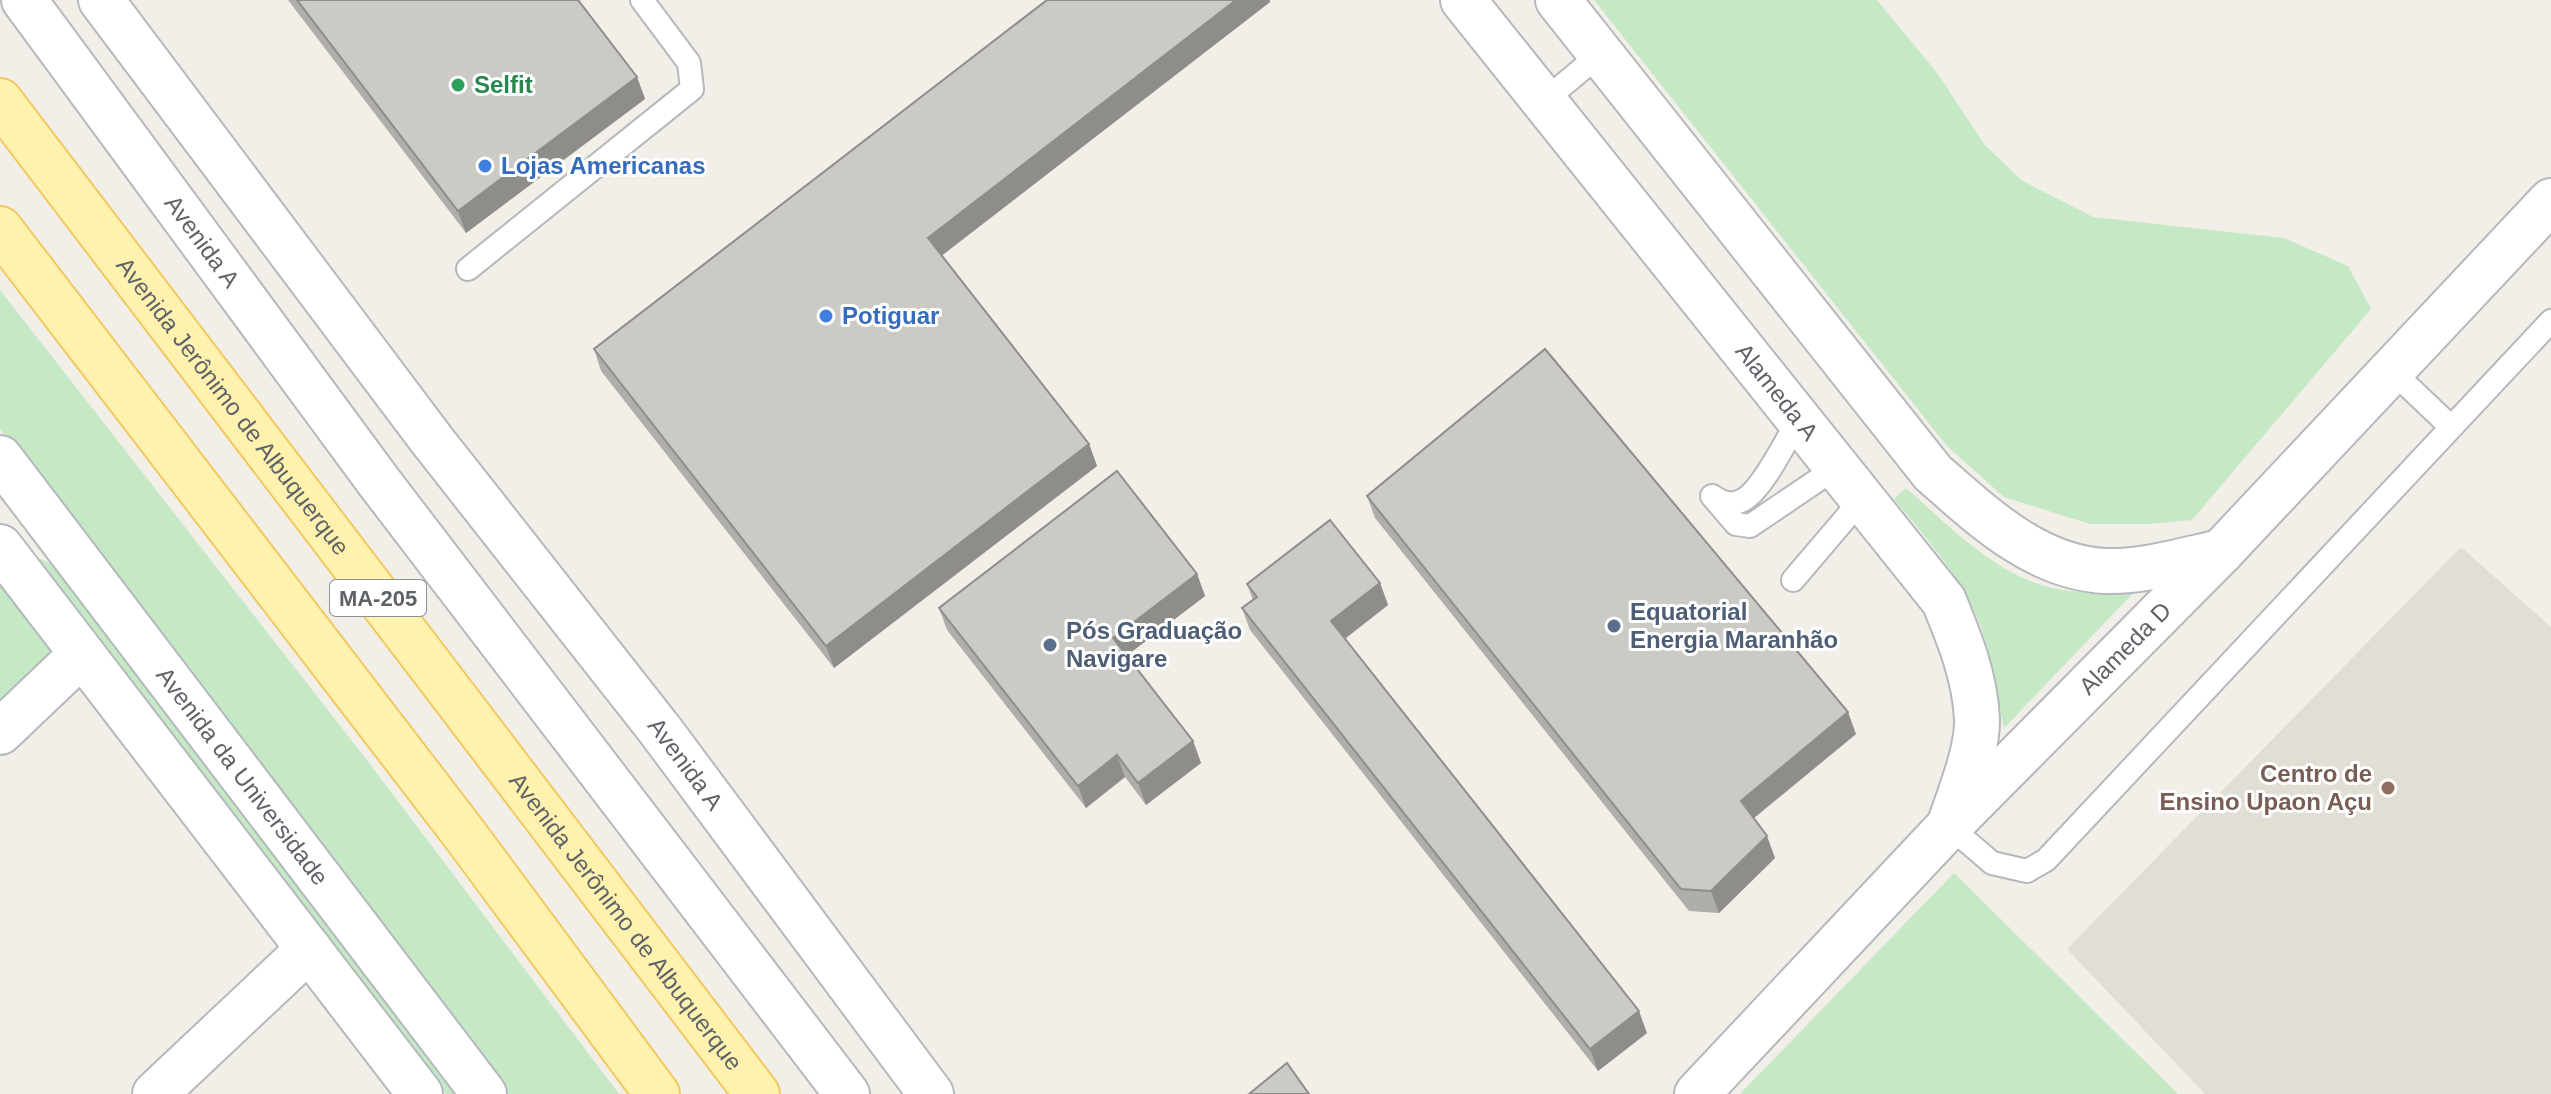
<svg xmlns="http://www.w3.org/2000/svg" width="2551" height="1094" font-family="Arial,sans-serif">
  <rect width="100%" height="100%" fill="#f1efe8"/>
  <path fill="#e1ded6" d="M2461 547 2551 627V1094H2205L2067 949Z"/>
  <path fill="#c5e8c5" d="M1594 0H1877L1938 74 1984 144 2021 180 2093 217 2284 238 2348 266 2371 309 2192 520 2148 524H2090L2004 497 1947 446Z
    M0 290 366 759 619 1094H504L0 429Z
    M1906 488C1954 530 2003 584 2070 591 2092 593 2116 590 2138 588L2004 728C1998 700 1994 671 1986 643 1972 588 1930 543 1894 499Z
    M32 556 61 567 465 1094H446Z
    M0 566 87 675 0 753Z
    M1954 873 2178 1094H1740Z"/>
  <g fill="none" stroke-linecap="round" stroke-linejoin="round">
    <defs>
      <path id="service" d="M1543 102 1600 54
        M468 269 692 89 689 63 642 0
        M2392 371 2451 427
        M1712 496 1736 524 1750 526 1837 467
        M1712 496C1721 502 1730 506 1741 501 1761 493 1787 439 1798 420
        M1793 580 1862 499
        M1949 826 1992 863 2027 871 2046 860 2551 321"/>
      <g id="minor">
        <path id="s1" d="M24 0 379 482 847 1094"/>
        <path id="s2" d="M101 0 431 439 660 730 931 1094"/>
        <path id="s3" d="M1463 0 1944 601C1960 640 1975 677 1977 719 1978 750 1959 797 1949 826"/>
        <path d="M1558 0 1933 473C1982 516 2036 568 2106 571 2145 572 2183 560 2221 552"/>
        <path d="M0 732 82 654"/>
        <path d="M155 1094 309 949"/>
      </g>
      <g id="tertiary">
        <path id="s4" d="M0 458 484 1094"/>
        <path d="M0 547 420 1094"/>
        <path id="s5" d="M1697 1094 1949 826 2221 552 2551 201"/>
      </g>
      <g id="primary">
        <path id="s6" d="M0 101 757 1094"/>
        <path d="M0 229 465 835 657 1094"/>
      </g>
    </defs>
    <use href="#service" stroke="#b5b8bc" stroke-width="26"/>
    <use href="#minor" stroke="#b5b8bc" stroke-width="48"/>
    <use href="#tertiary" stroke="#b5b8bc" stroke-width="48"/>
    <use href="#primary" stroke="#f2c960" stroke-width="48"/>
    <use href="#service" stroke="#fff" stroke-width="22"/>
    <use href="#minor" stroke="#fff" stroke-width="44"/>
    <use href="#tertiary" stroke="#fff" stroke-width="44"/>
    <use href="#primary" stroke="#fff2af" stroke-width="44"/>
  </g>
  <path fill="#afaea9" d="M288 0H578L637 77 645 99 466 233Z
    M1047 0H1270V2L941 256 1089 444 1097 466 834 668 601 371 594 349Z
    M1367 496 1856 734 1754 818 1775 858 1719 913 1689 911 1375 518Z
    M1197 574 1205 596 1127 655 1193 741 1201 763 1146 805 1125 777 1086 808 947 630 939 608Z
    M1380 583 1388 605 1345 639 1647 1033 1598 1071 1250 630 1242 608 1253 600 1247 584Z"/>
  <path fill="#8f8d8a" d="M1236 0H1270V2L936 260 928 238Z
    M637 77 645 99 466 233 458 211Z
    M1089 444 1097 466 834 668 826 646Z
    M1197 574 1205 596 1121 660 1113 638Z
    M1380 583 1388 605 1339 643 1331 621Z
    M1848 712 1856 734 1749 822 1741 801Z
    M1193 741 1201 763 1146 805 1138 783Z
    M1117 755 1125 777 1086 808 1078 786Z
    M1767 836 1775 858 1719 913 1711 891Z
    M1639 1011 1647 1033 1598 1071 1590 1049Z"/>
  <path fill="#cccac5" stroke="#8f8d8a" stroke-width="2" d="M297 0H578L637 77 458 211Z
    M1047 0H1236L928 238 1089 444 826 646 594 349Z
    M1545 349 1848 712 1741 801 1767 836 1711 891 1681 889 1367 496Z
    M1117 471 1197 574 1113 638 1193 741 1138 783 1117 755 1078 786 939 608Z
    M1330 520 1380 583 1331 621 1639 1011 1590 1049 1242 608 1257 597 1247 584Z
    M1287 1063 1309 1094H1249Z"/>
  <circle fill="#2e9e5b" stroke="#fff" stroke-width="3" cx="458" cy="85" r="8"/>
  <g fill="#3f7fe0" stroke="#fff" stroke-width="3">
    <circle cx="485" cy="166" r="8"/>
    <circle cx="826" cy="316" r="8"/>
  </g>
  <g fill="#5c6f8a" stroke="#fff" stroke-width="3">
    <circle cx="1614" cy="626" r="8"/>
    <circle cx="1050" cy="645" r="8"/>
  </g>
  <circle fill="#8d6e63" stroke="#fff" stroke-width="3" cx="2388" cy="788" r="8"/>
  <g text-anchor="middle" stroke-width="6" stroke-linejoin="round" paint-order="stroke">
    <rect fill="#fff" stroke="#8f9295" stroke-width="2" x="330" y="580" width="96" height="36" rx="6"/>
    <g font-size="22" font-weight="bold" fill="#5f6368">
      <text x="378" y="606">MA-205</text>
    </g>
    <g font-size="24" font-weight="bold" fill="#27864d" stroke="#fff" text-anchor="start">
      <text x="474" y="93">Selfit</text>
    </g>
    <g font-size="24" font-weight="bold" fill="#366cbe" stroke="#fff" text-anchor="start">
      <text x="501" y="174">Lojas Americanas</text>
      <text x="842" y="324">Potiguar</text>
    </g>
    <g font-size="24" fill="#5f6368" stroke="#fff">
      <text dy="8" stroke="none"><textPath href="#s1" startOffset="300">Avenida A</textPath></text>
      <text dy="8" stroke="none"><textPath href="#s3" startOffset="502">Alameda A</textPath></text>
      <text dy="8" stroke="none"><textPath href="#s6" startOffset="384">Avenida Jerônimo de Albuquerque</textPath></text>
      <text dy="8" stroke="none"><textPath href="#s5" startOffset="618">Alameda D</textPath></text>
      <text dy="8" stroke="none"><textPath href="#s2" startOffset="962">Avenida A</textPath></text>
      <text dy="8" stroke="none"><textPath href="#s4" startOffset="400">Avenida da Universidade</textPath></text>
      <text dy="8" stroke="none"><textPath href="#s6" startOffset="1032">Avenida Jerônimo de Albuquerque</textPath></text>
    </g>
    <g font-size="24" font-weight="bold" fill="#4e5e75" stroke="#fff" text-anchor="start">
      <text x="1630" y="620">Equatorial<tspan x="1630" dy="28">Energia Maranhão</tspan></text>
      <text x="1066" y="639">Pós Graduação<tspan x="1066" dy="28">Navigare</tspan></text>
    </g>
    <g font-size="24" font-weight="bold" fill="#785e54" stroke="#fff" text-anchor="end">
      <text x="2372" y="782">Centro de<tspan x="2372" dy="28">Ensino Upaon Açu</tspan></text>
    </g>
  </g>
</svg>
